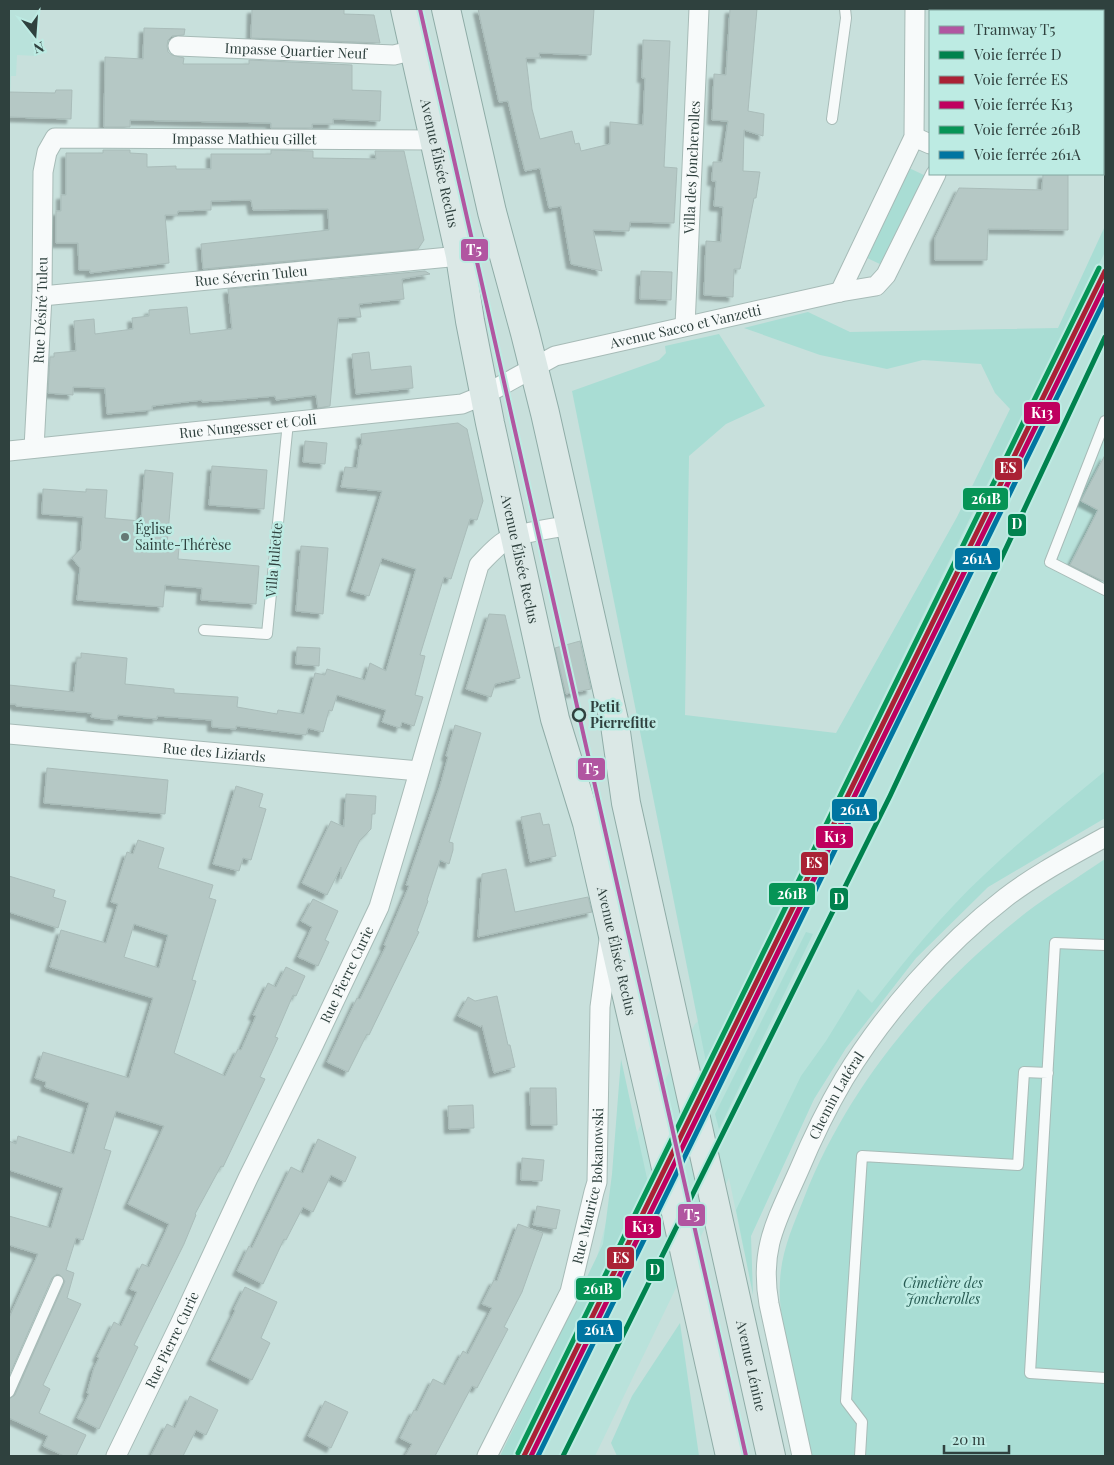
<svg xmlns="http://www.w3.org/2000/svg" width="1114" height="1465" font-family="'Playfair Display',serif">
  <defs>
    <filter id="shadow"><feDropShadow dx="-4.5" dy="4.5" stdDeviation="1" flood-color="#0004"/></filter>
  </defs>
  <rect width="100%" height="100%" fill="#c8e0dc"/>
  <path fill="#b9e2db" d="M9 9H38L37 56 17 55 16 76H11L9 127Z
    M1105 240V818L988 887 916 958 846 1048 814 1099 744 1251 729 1178 595 1456H510L588 1291 623 1158 695 1024 721 1000Z"/>
  <path fill="#a9ddd4" d="M909 168 926 176 882 265 865 257Z
    M1105 226V252L969 520 706 1062 572 391 659 360 666 353 665 346 719 334 765 406 726 424 689 456 685 715 836 733 957 517 1010 409 995 393 981 364 923 360 887 369 820 355 744 328 808 312 850 332 1058 328Z
    M1105 771V818L988 887 916 958 846 1048 814 1099 751 1236 753 1295 736 1210 801 1076 826 1041 858 989 872 1003C907 958 942 914 984 875 1023 838 1064 805 1105 771Z
    M1105 859V1456H812C805 1425 799 1395 792 1364 786 1337 778 1310 780 1282 781 1252 793 1226 804 1198 847 1088 926 993 1018 919 1041 900 1068 884 1093 867Z
    M806 932 813 934 719 1129 715 1114Z
    M621 1059 648 1183 512 1456H500L603 1244 612 1174Z
    M680 1323 699 1456H617L611 1443 632 1396Z"/>
  <path fill="#b5c8c5" stroke="#a9bcb9" fill-rule="evenodd" filter="url(#shadow)" d="M252 9H344V14L374 15 380 43 251 38Z
    M478 9H594L591 55 539 53 540 58H526L532 109 540 139 572 131 575 144 579 143 581 151 610 144V122L643 125 645 78H642L643 40 670 41 664 167 677 168 674 223 630 222 629 231 593 230 602 271 571 264 561 206 549 208 540 168 525 171 508 101 499 102Z
    M730 9H757L748 111 764 114 763 136 744 130 743 171 760 172 756 198H754L740 269H734L733 297 704 295 706 241 721 242 723 207 714 206 716 181H712L713 162H722L728 121 712 120 714 74 726 75Z
    M144 28 185 29 184 35 172 36 168 40 167 46 168 52 172 55 184 58 183 64H249V60L352 65V90L381 91 380 121 333 119V124H312V128H271V123L130 120V127H104L105 57 143 59Z
    M56 90H72L71 119 9 117V92L55 93Z
    M103 150H130V153L147 154V167L176 166V169H211V154H271V150L313 151V158L376 159 375 151H404L424 240 418 249 203 269 201 244 329 230 328 209 253 210 251 200 211 201V210L178 211 177 215H165L169 263 90 273V270H79L78 243H56V211H61V195H66V153H103Z
    M1043 174H1068V230L988 229 987 260H935V238L959 188 1042 190Z
    M425 271 430 274 402 279 404 299 359 304 361 317 338 318 330 406 318 408 316 395 276 400 275 396 231 400 202 402V400L152 406V410L107 414 105 388 73 387V395L48 393 50 357H54V353L76 351 74 321 94 319 95 334 133 329 132 318 149 316V310L187 307 190 334 232 329 228 289Z
    M641 271 672 272 671 300 640 299Z
    M369 352 371 370 411 366 413 388 356 394 352 354Z
    M458 423 467 429 483 501 477 520 470 519 451 579 444 577 420 655 425 656 415 695 423 697 414 726 402 722 400 728 382 722 386 710 337 695 332 711 329 710 323 732 308 728 306 735 236 726V729L212 727V720L157 716V719L118 715 117 720 103 719 91 717 92 713 16 706V704H9V685L74 692 77 658H81V653L127 658 125 684 174 689V693L238 697 237 707 277 714 278 710 304 714 315 673 325 675 327 669 365 680 370 663 386 671 416 569 382 558 369 596 351 591 382 491 341 487 345 467 357 468 360 445H362L361 434Z
    M305 441 327 443 325 464 303 462Z
    M1105 455V582L1070 565 1098 510 1081 501Z
    M212 466 267 470 264 509 209 505Z
    M145 470 173 473 167 546 179 547 178 559 259 566 256 604 201 600 202 588 165 585 163 607 77 600 80 568 72 558 81 549 83 517 42 514 43 489 86 492V489L107 490 105 518 141 521Z
    M301 546 328 548 323 614 296 611Z
    M489 614 505 615 520 678 495 684 491 697 466 689Z
    M580 641 591 689 566 694 555 648Z
    M297 647 320 648 319 666 296 664Z
    M455 725 481 733 449 842 453 843V850L449 864 440 860 427 900 428 901 417 931 419 932 369 1035 367 1034 348 1072 327 1062 357 998 360 999 386 946 384 945 409 886 406 885 440 786 448 757 446 756Z
    M47 768 168 780 165 814 44 803Z
    M236 786 263 794 259 807 266 809 251 860 243 858 239 871 213 864Z
    M346 794 376 796 375 814H372L371 829 360 840 341 879V867L327 895 302 883 331 821 344 827Z
    M540 813 543 825 549 824 556 856 530 862 521 817Z
    M138 840 164 848 158 868 213 885 209 898 216 900 192 980 196 981 174 1053 225 1076 238 1049 241 1050 256 1016 253 1015 268 983 276 987 286 967 305 976 296 996 293 995 275 1037 278 1038 260 1077 265 1079 223 1167 221 1166 195 1214 196 1215 184 1244 134 1345 138 1347 99 1429 77 1418 89 1394 87 1393 94 1368 99 1358 97 1357 114 1322 121 1326 137 1292 130 1289 142 1264 149 1267 169 1224 128 1204 164 1126 116 1111 104 1149 111 1151 91 1215 83 1240 76 1238 66 1270 74 1273 67 1298 81 1304 43 1385 50 1389 39 1413 86 1435 76 1456H64L43 1446 48 1436 9 1418V1399L15 1395 65 1281 60 1275 57 1274 52 1278 9 1376V1318L38 1254 9 1245V1216L51 1228 63 1188 9 1170V1141L16 1144 18 1136 74 1154 89 1103 45 1087 46 1082 35 1078 43 1052 129 1078 153 998 50 967 61 930 106 943 118 904 111 902 127 852 133 854ZM134 924 168 935 159 968 124 957Z
    M506 869 515 912 588 897 592 912 478 937 482 874Z
    M9 876 55 890 53 897 66 901 58 928 9 912Z
    M313 899 338 911 325 940 329 942 318 966 298 957 312 927 301 921Z
    M497 996 508 1045H510L515 1067 494 1073 482 1025 481 1027 458 1016 468 997 475 1001Z
    M530 1088H556L557 1125H531Z
    M473 1105 474 1128 449 1129 448 1106Z
    M318 1139 356 1157 345 1182 331 1175 313 1212 303 1207 286 1240 284 1239 263 1284 237 1271 249 1246 252 1248 291 1167 303 1173Z
    M522 1158 544 1160 542 1181 521 1180Z
    M537 1206 560 1210 556 1229 533 1225Z
    M518 1224 543 1233 522 1292 504 1327 508 1329 477 1388 472 1386 435 1456H405L412 1444 400 1438 414 1410 417 1411 433 1379 445 1385 463 1351 468 1354 492 1308 482 1304 494 1280 497 1281Z
    M245 1287 277 1302 261 1338 270 1343 252 1380 211 1360 235 1311 234 1309Z
    M190 1396 218 1410 206 1435 196 1430 183 1456H151L167 1424 175 1428Z
    M325 1401 348 1412 331 1448 308 1436Z"/>
  <g fill="none" stroke-linecap="round" stroke-linejoin="round">
    <defs>
      <path id="lane" d="M832 119 846 18 845 9
        M1105 421 1050 562 1105 590
        M204 630 267 634 288 422
        M1105 945 1055 943 1030 1373 1105 1378
        M9 1392 58 1281
        M860 1456 862 1422 846 1401 862 1156 1018 1165 1024 1072 1048 1073"/>
      <g id="street">
        <path d="M1016 11V9"/>
        <path id="s1" d="M178 46 394 55 414 50"/>
        <path d="M914 137 930 144"/>
        <path d="M840 292 914 137 915 9"/>
        <path id="s2" d="M42 296 460 256"/>
        <path id="s3" d="M685 326 699 9"/>
        <path id="s4" d="M34 448 42 296 43 172 47 152 55 138 435 140"/>
        <path id="s5" d="M9 451 462 404 484 395 555 356 840 292 876 286 886 275 936 174"/>
        <path id="s6" d="M9 734 419 771"/>
        <path id="s7" d="M116 1456 180 1324 248 1178 312 1048 379 907 406 817 479 565C487 557 495 547 505 541 518 532 553 529 570 525"/>
        <path id="s8" d="M487 1456 570 1292 594 1192 597 1182 600 1007 609 940"/>
        <path id="s9" d="M802 1456 769 1304C759 1248 777 1220 799 1170 812 1139 827 1108 844 1079 884 1013 944 945 1005 898 1036 874 1071 856 1105 837"/>
      </g>
      <g id="primary">
        <path id="s10" d="M405 9 460 256 470 321 490 423 555 719 587 823 652 1105 730 1456"/>
        <path id="s11" d="M446 9 492 212 525 333 545 413 615 725 626 803 771 1456"/>
      </g>
    </defs>
    <use href="#lane" stroke="#a7bbb7" stroke-width="12"/>
    <use href="#street" stroke="#a7bbb7" stroke-width="21"/>
    <use href="#primary" stroke="#8faca7" stroke-width="30"/>
    <use href="#lane" stroke="#f7fafa" stroke-width="10"/>
    <use href="#street" stroke="#f7fafa" stroke-width="19"/>
    <use href="#primary" stroke="#dbe8e6" stroke-width="28"/>
    <defs>
      <path id="rail-1" d="M563 1456 890 796 1105 337"/>
      <path id="rail-2" d="M524 1456 1105 271"/>
      <path id="rail-3" d="M531 1456 1105 285"/>
      <path id="rail-4" d="M518 1453 1099 268"/>
      <path id="rail-5" d="M538 1456 1105 299"/>
    </defs>
    <use href="#rail-1" stroke="#bdebe3" stroke-width="9"/>
    <use href="#rail-2" stroke="#bdebe3" stroke-width="9"/>
    <use href="#rail-3" stroke="#bdebe3" stroke-width="9"/>
    <use href="#rail-4" stroke="#bdebe3" stroke-width="9"/>
    <use href="#rail-5" stroke="#bdebe3" stroke-width="9"/>
    <use href="#rail-1" stroke="#00824e" stroke-width="5"/>
    <use href="#rail-2" stroke="#aa2135" stroke-width="5"/>
    <use href="#rail-3" stroke="#bf005f" stroke-width="5"/>
    <use href="#rail-4" stroke="#069456" stroke-width="5"/>
    <use href="#rail-5" stroke="#0075a1" stroke-width="5"/>
    <defs>
      <path id="tram-1" d="M420 9 746 1456"/>
    </defs>
    <use href="#tram-1" stroke="#bdebe3" stroke-width="8"/>
    <use href="#tram-1" stroke="#b156a1" stroke-width="4"/>
  </g>
  <circle fill="#657975" stroke="#bdebe3" stroke-width="2" cx="125" cy="537" r="5"/>
  <circle fill="#bdebe3" stroke="#2f413e" stroke-width="2.5" cx="579" cy="715" r="6"/>
  <g text-anchor="middle" stroke-width="5" stroke-linejoin="round" paint-order="stroke">
    <g font-size="14" fill="#2f413e" stroke="#bdebe3">
      <text dy="5" stroke="none"><textPath href="#s1" startOffset="118">Impasse Quartier Neuf</textPath></text>
      <text dy="5" stroke="none"><textPath href="#s4" startOffset="502">Impasse Mathieu Gillet</textPath></text>
      <text dy="5" stroke="none"><textPath href="#s10" startOffset="158">Avenue Élisée Reclus</textPath></text>
      <text dy="5" stroke="none"><textPath href="#s3" startOffset="159">Villa des Joncherolles</textPath></text>
      <text dy="5" stroke="none"><textPath href="#s2" startOffset="210">Rue Séverin Tuleu</textPath></text>
      <text dy="5" stroke="none"><textPath href="#s4" startOffset="138">Rue Désiré Tuleu</textPath></text>
      <text dy="5" stroke="none"><textPath href="#s5" startOffset="694">Avenue Sacco et Vanzetti</textPath></text>
      <text dy="5" stroke="none"><textPath href="#s5" startOffset="240">Rue Nungesser et Coli</textPath></text>
      <text dy="5" stroke="none"><textPath href="#s10" startOffset="562">Avenue Élisée Reclus</textPath></text>
      <text transform="translate(274 560) rotate(-85)" y="5">Villa Juliette</text>
      <text dy="5" stroke="none"><textPath href="#s6" startOffset="206">Rue des Liziards</textPath></text>
      <text dy="5" stroke="none"><textPath href="#s10" startOffset="966">Avenue Élisée Reclus</textPath></text>
      <text dy="5" stroke="none"><textPath href="#s7" startOffset="534">Rue Pierre Curie</textPath></text>
      <text dy="5" stroke="none"><textPath href="#s9" startOffset="379">Chemin Latéral</textPath></text>
      <text dy="5" stroke="none"><textPath href="#s8" startOffset="292">Rue Maurice Bokanowski</textPath></text>
      <text dy="5" stroke="none"><textPath href="#s7" startOffset="129">Rue Pierre Curie</textPath></text>
      <text dy="5" stroke="none"><textPath href="#s11" startOffset="1391">Avenue Lénine</textPath></text>
    </g>
    <g font-size="14" fill="#2f413e" stroke="#bdebe3" text-anchor="start">
      <text x="135" y="534">Église<tspan x="135" dy="16">Sainte-Thérèse</tspan></text>
    </g>
    <g font-size="14" font-weight="bold" fill="#2f413e" stroke="#bdebe3" text-anchor="start">
      <text x="590" y="712">Petit<tspan x="590" dy="16">Pierrefitte</tspan></text>
    </g>
    <g font-size="14" font-style="italic" fill="#265a52" stroke="#bdebe3">
      <text x="943" y="1288">Cimetière des<tspan x="943" dy="16">Joncherolles</tspan></text>
    </g>
  </g>
  <g stroke="#bdebe3" stroke-width="2">
    <rect x="460" y="238" width="29" height="24" rx="5" fill="#b156a1"/>
    <rect x="1023" y="401" width="38" height="24" rx="5" fill="#bf005f"/>
    <rect x="994" y="457" width="29" height="24" rx="5" fill="#aa2135"/>
    <rect x="962" y="487" width="47" height="24" rx="5" fill="#069456"/>
    <rect x="1007" y="513" width="20" height="24" rx="5" fill="#00824e"/>
    <rect x="954" y="547" width="47" height="24" rx="5" fill="#0075a1"/>
    <rect x="577" y="757" width="29" height="24" rx="5" fill="#b156a1"/>
    <rect x="831" y="798" width="47" height="24" rx="5" fill="#0075a1"/>
    <rect x="815" y="825" width="39" height="24" rx="5" fill="#bf005f"/>
    <rect x="800" y="851" width="29" height="25" rx="5" fill="#aa2135"/>
    <rect x="768" y="882" width="48" height="24" rx="5" fill="#069456"/>
    <rect x="829" y="887" width="20" height="24" rx="5" fill="#00824e"/>
    <rect x="677" y="1203" width="29" height="24" rx="5" fill="#b156a1"/>
    <rect x="624" y="1215" width="38" height="24" rx="5" fill="#bf005f"/>
    <rect x="606" y="1246" width="29" height="24" rx="5" fill="#aa2135"/>
    <rect x="645" y="1258" width="20" height="24" rx="5" fill="#00824e"/>
    <rect x="575" y="1277" width="47" height="24" rx="5" fill="#069456"/>
    <rect x="576" y="1319" width="47" height="24" rx="5" fill="#0075a1"/>
  </g>
  <g font-size="14" text-anchor="middle" font-weight="bold" fill="#fff">
    <text x="474" y="255">T5</text>
    <text x="1042" y="418">K13</text>
    <text x="1008" y="473">ES</text>
    <text x="986" y="504">261B</text>
    <text x="1017" y="529">D</text>
    <text x="977" y="564">261A</text>
    <text x="591" y="774">T5</text>
    <text x="855" y="815">261A</text>
    <text x="835" y="842">K13</text>
    <text x="814" y="868">ES</text>
    <text x="792" y="899">261B</text>
    <text x="839" y="904">D</text>
    <text x="692" y="1220">T5</text>
    <text x="643" y="1232">K13</text>
    <text x="621" y="1263">ES</text>
    <text x="655" y="1275">D</text>
    <text x="598" y="1294">261B</text>
    <text x="599" y="1335">261A</text>
  </g>
  <rect width="1114" height="1465" fill="none" stroke="#2f413e" stroke-width="20"/>
  <rect x="929" y="10" width="175" height="165" fill="#bdebe3" stroke="#84a7a1"/>
  <rect x="939" y="26" width="25" height="8" fill="#b156a1" stroke="#84a7a1"/>
  <text x="974" y="35" font-size="15" fill="#2f413e">Tramway T5</text>
  <rect x="939" y="51" width="25" height="8" fill="#00824e" stroke="#84a7a1"/>
  <text x="974" y="60" font-size="15" fill="#2f413e">Voie ferrée D</text>
  <rect x="939" y="76" width="25" height="8" fill="#aa2135" stroke="#84a7a1"/>
  <text x="974" y="85" font-size="15" fill="#2f413e">Voie ferrée ES</text>
  <rect x="939" y="101" width="25" height="8" fill="#bf005f" stroke="#84a7a1"/>
  <text x="974" y="110" font-size="15" fill="#2f413e">Voie ferrée K13</text>
  <rect x="939" y="126" width="25" height="8" fill="#069456" stroke="#84a7a1"/>
  <text x="974" y="135" font-size="15" fill="#2f413e">Voie ferrée 261B</text>
  <rect x="939" y="151" width="25" height="8" fill="#0075a1" stroke="#84a7a1"/>
  <text x="974" y="160" font-size="15" fill="#2f413e">Voie ferrée 261A</text>
  <g transform="translate(35 35) rotate(163)" stroke="#bdebe3" stroke-width="4" paint-order="stroke">
  <path d="M0-4L9 19L0 12L-9 19Z" fill="#2f413e"/>
  <text y="-8" font-size="14" font-weight="bold" text-anchor="middle" fill="#2f413e">N</text>
  </g>
  <path d="M944 1445v8h65v-8" fill="none" stroke="#2f413e" stroke-width="2.5"/>
  <text x="952" y="1445" font-size="15" fill="#2f413e" stroke="#bdebe3" stroke-width="4" paint-order="stroke">20 m</text>
</svg>
